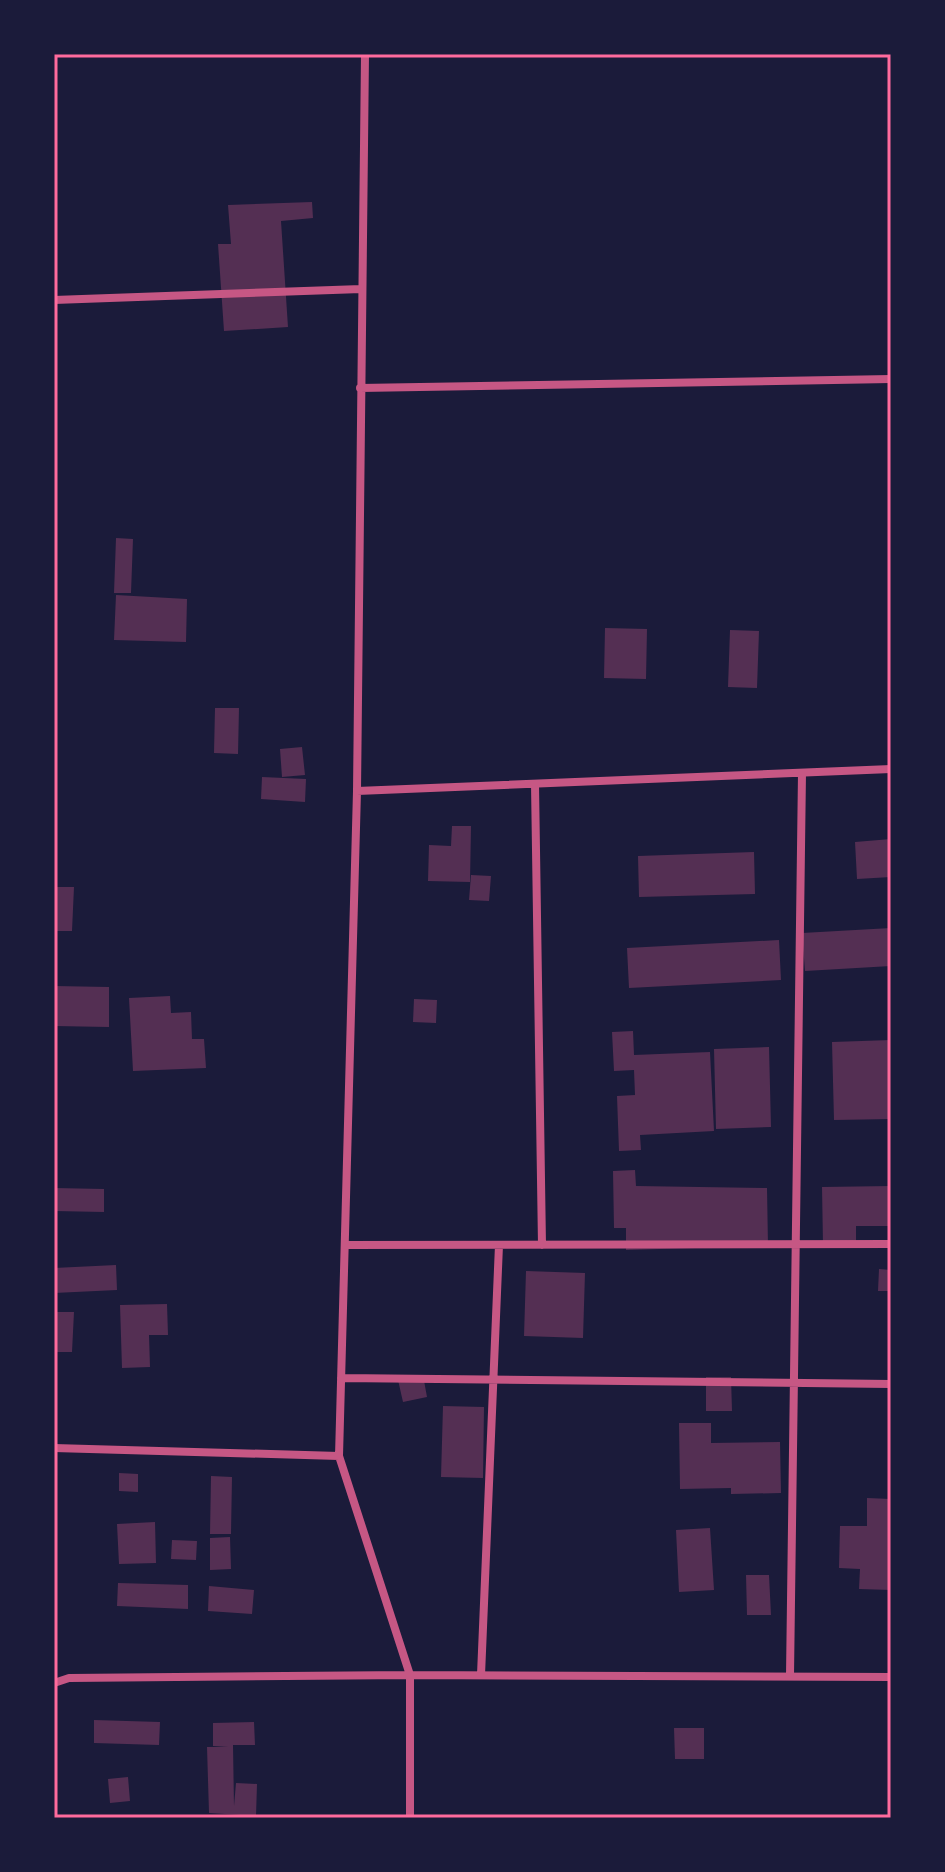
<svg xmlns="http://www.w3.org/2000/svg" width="945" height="1872" font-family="'Playfair Display',serif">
  <rect width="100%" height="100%" fill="#1b1b3a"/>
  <path fill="#542f53" d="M312 202 313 218 281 221 288 327 224 331 218 244H231L228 205Z
    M116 538 133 539 131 593H114Z
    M116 595 187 599 186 642 114 640Z
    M605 628 647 629 646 679 604 678Z
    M730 630 759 631 757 688 728 687Z
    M215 708H239L238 754 214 753Z
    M302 747 305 775 282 777 280 749Z
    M262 777 306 779 305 802 261 799Z
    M452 826H471L470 882 428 881 429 845 451 846Z
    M891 839V877L857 879 855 842Z
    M754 852 755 894 639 897 638 856Z
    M471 875 491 876 489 901 469 900Z
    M54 887H74L72 931H54Z
    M891 928V966L805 971 802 933Z
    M779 940 781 980 629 988 627 948Z
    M54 986 109 987V1027L54 1026Z
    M170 996 171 1013 191 1012 192 1039H204L206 1068 133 1071 129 998Z
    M414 999 437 1000 436 1023 413 1022Z
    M633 1031 634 1055 710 1052 714 1131 640 1135 641 1150 619 1151 617 1096 635 1095 634 1070 614 1071 612 1032Z
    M891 1040V1119L834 1120 832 1042Z
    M769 1047 771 1127 716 1129 714 1049Z
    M635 1170 636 1186 767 1188 768 1246 626 1250V1228H614L613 1171Z
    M891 1186V1226H856V1245H823L822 1187Z
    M54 1188 104 1189V1212L54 1211Z
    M116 1265 117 1290 54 1293V1268Z
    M879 1269 891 1270V1291H878Z
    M526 1271 585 1273 583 1338 524 1336Z
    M167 1304 168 1335H149L150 1367 122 1368 120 1305Z
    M54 1312H74L72 1352H54Z
    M423 1375 427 1397 403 1402 398 1380Z
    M706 1377H731L732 1411H706Z
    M443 1406 484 1407 483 1478 441 1477Z
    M679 1423H711V1443L780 1442 781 1493 731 1494V1488L680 1489Z
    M119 1473 138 1474V1492L119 1491Z
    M211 1476 232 1477 231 1534H210Z
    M867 1498 891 1499V1590L859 1589 860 1569 839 1568 840 1526H867Z
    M155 1522 156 1563 119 1564 117 1524Z
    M710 1528 714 1590 679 1592 676 1530Z
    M230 1537 231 1569 210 1570V1538Z
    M172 1540 197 1541 196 1560 171 1559Z
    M746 1575H769L771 1615H747Z
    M118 1583 188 1585V1609L117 1606Z
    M209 1586 254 1590 252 1614 208 1611Z
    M94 1720 160 1722 159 1745 94 1743Z
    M254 1722 255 1745H233L234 1806 236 1783 257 1784 256 1816 209 1813 207 1747H228L213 1746V1723Z
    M674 1728H704V1759H675Z
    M128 1777 130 1801 110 1803 108 1779Z"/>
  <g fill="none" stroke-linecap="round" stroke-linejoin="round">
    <path stroke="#c65784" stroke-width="8" d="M54 300 361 289
      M360 388 891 379
      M535 784 542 1245
      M357 791 891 769
      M345 1245 891 1244
      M341 1378 891 1384
      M54 1448 339 1456
      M481 1675 499 1245
      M790 1676 802 773
      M54 1683 69 1678 410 1675 339 1456 357 791 365 54
      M410 1818V1675L891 1677"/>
  </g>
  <rect width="945" height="1872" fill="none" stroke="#1b1b3a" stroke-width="112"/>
  <rect x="56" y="56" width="833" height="1760" fill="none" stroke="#ff6b9d" stroke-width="3"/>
</svg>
